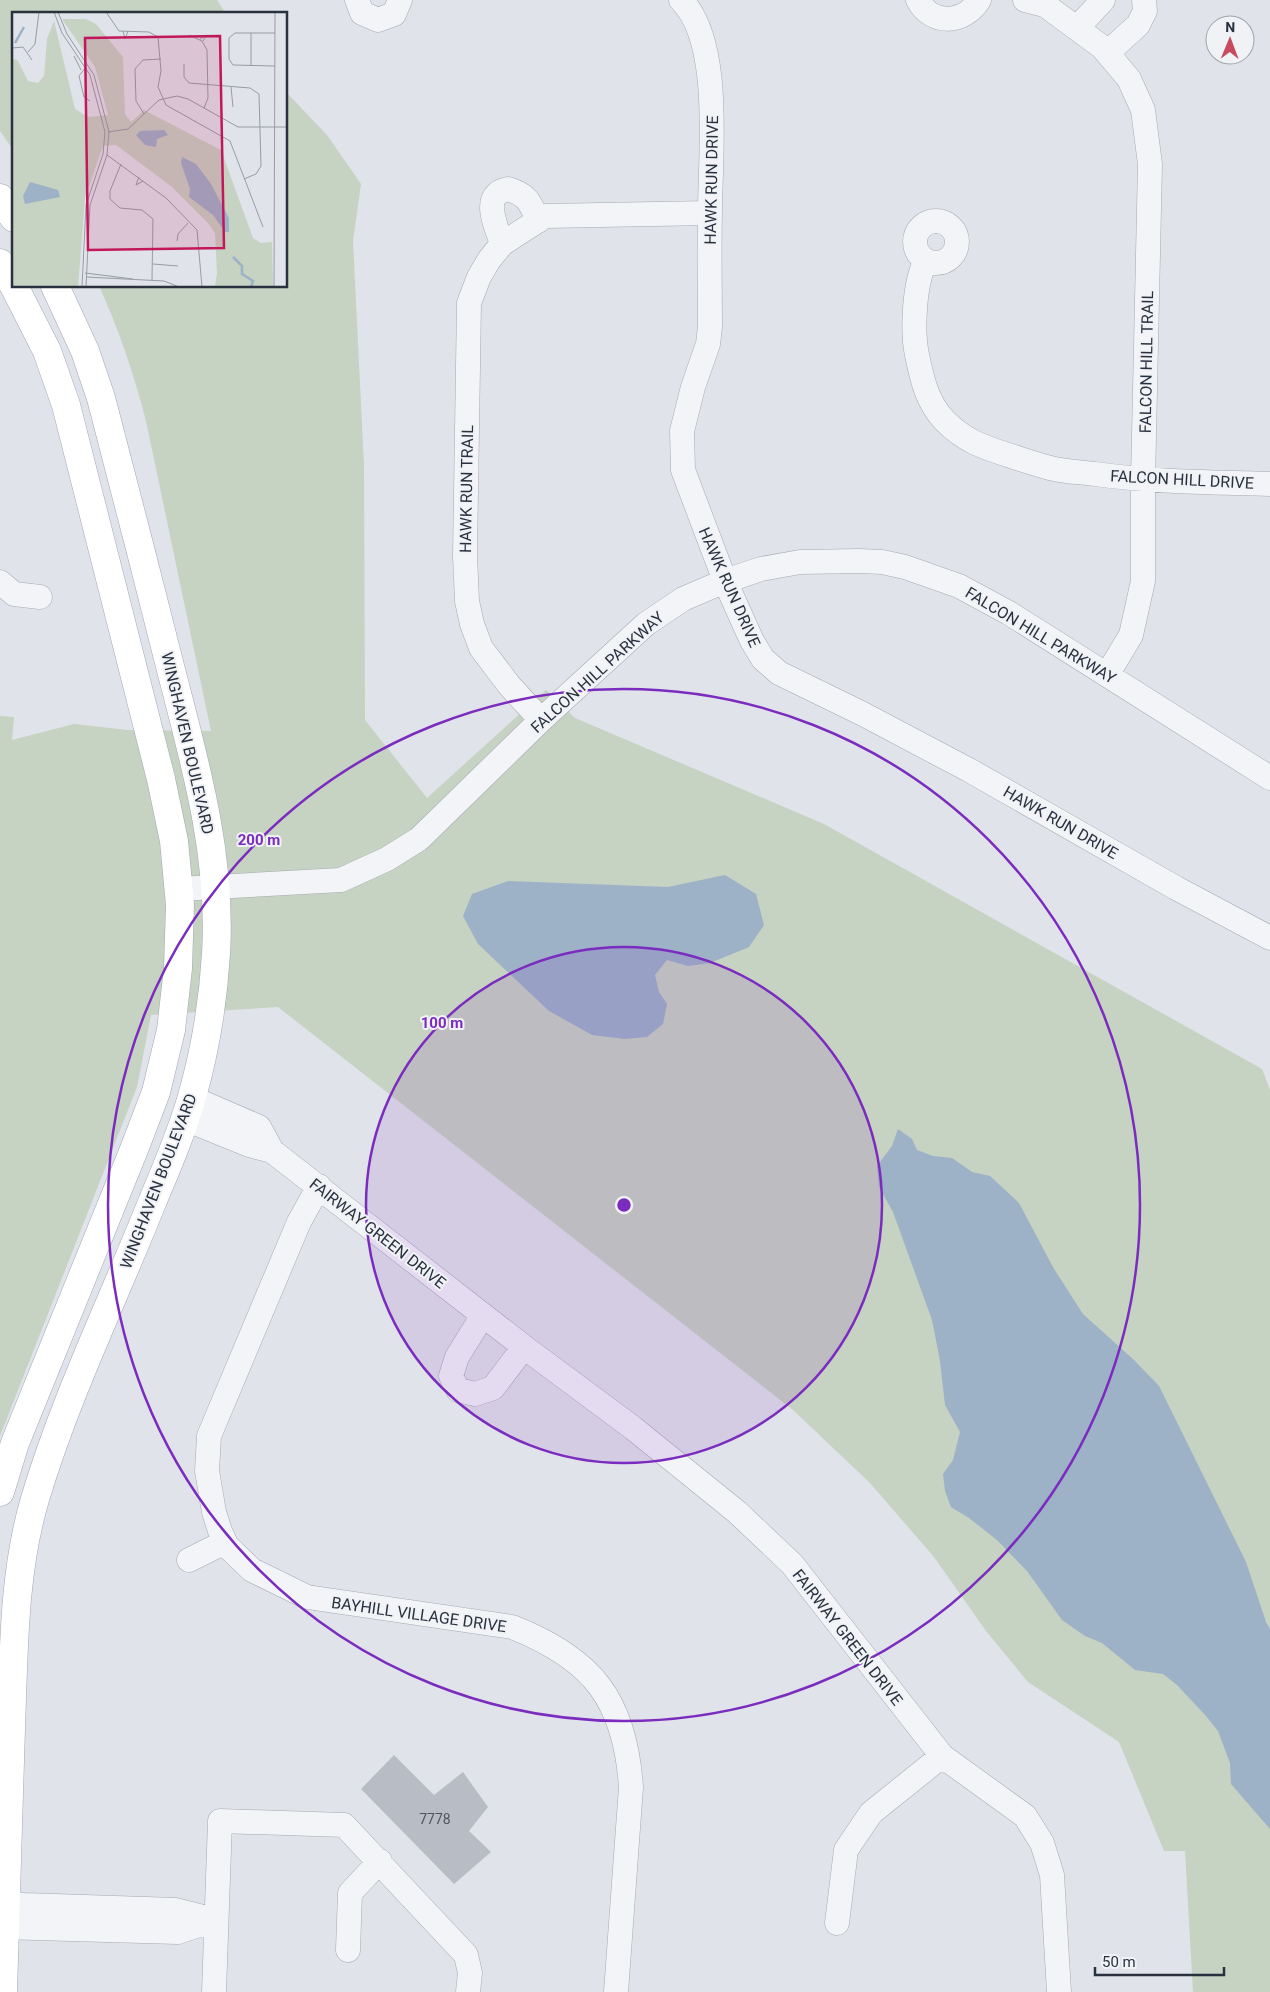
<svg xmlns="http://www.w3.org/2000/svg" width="1270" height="1992" font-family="Roboto,sans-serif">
  <rect width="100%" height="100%" fill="#e0e3e9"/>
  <path fill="#c6d2c2" d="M0 0H217L226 14H14V151L0 131Z
    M286 92 327 135 361 184 353 241 364 465 365 720 427 798 546 690 575 718 824 824 1262 1069 1270 1090V1992H1193L1185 1851H1164L1119 1742 1028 1682 986 1631 934 1557 870 1483 793 1410 278 1007 151 1015 137 1087 0 1436V716L14 717 12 740 74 724 128 730 211 731 146 421C134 374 119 330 99 286H286Z"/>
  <path fill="#9db1c7" d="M725 875 756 894 764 925 749 947 710 963 688 966 667 960 655 975 659 992 667 1004 663 1024 647 1037 625 1039 592 1035 549 1011 478 944 463 916 472 894 508 881 668 887Z
    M898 1129 912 1139 917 1150 933 1156 952 1158 972 1172 990 1176 1019 1203 1054 1269 1083 1314 1134 1360 1159 1386 1246 1562 1266 1622 1270 1629V1829L1231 1784 1230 1763 1218 1731 1206 1716 1177 1685 1163 1674 1135 1670 1102 1643 1085 1636 1062 1620 1027 1571 997 1540 969 1518 951 1507 945 1491 943 1474 953 1460 960 1432 945 1405 940 1361 932 1320 893 1212 879 1187 877 1166 892 1146Z"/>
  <path fill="#b8bdc5" d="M394 1755 434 1795 463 1772 488 1807 469 1831 491 1852 454 1884 361 1789Z"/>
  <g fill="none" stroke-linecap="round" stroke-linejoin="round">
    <defs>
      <path id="minor" d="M357 0 362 13 378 20 394 14 400 0
        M681 0C723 42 710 156 710 212 709 250 710 288 710 327L708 344 693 387 682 431 683 470 725 581 752 641 763 659 779 673 863 714 969 770 1176 888 1270 938
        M918 0C932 26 964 24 979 0
        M1025 0 1045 5 1102 47 1129 79 1143 110 1150 164 1143 481V581L1131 635 1107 675
        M1077 28 1103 0
        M1107 53 1138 25 1145 11 1144 0
        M915 242a21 21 0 1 1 42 0a21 21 0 1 1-42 0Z
        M502 244C498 231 485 205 497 194 499 191 505 190 508 189 528 195 530 202 538 221
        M926 261C914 282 912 331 917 355 922 379 927 402 944 420 965 442 986 448 1014 457 1026 461 1038 465 1050 468 1065 472 1081 472 1095 474 1153 482 1211 482 1270 484
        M0 582 14 594 40 597
        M541 720 509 685 481 648 472 624 467 601 465 556 469 303 479 277 489 260 502 244 545 216 710 213
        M179 889 341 880 387 859 419 839 541 720 646 624 683 599 725 581 761 569 800 562 859 561 882 562 905 567 959 586 1009 613 1270 778
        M192 1098 259 1127 272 1151
        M185 1119 249 1145 272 1151 524 1347 633 1428 737 1512 792 1564 942 1756 1025 1816 1042 1843 1052 1875 1059 1992
        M319 1186 299 1222 209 1436 207 1471 214 1512 220 1531 227 1546 252 1570 307 1597 512 1627C593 1659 625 1700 631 1787L616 1992
        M483 1315 457 1357 451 1376 458 1390 475 1394 493 1388 524 1347
        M189 1560 225 1542
        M0 1901 24 1905 176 1910 215 1920
        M837 1923 846 1850 871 1813 942 1756
        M0 1927 178 1932 214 1920
        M348 1950 350 1893 380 1861
        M214 1992 220 1821 344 1825 466 1955 470 1973 468 1992"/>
      <path id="major" d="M0 198 14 218
        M0 263 14 286
        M0 1492 15 1443 135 1147 156 1092 171 1030 178 968 180 905 174 841 161 779 66 405 47 351 14 286
        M3 1992C6 1904 9 1816 11 1728 14 1652 13 1573 35 1499 65 1398 114 1298 153 1200 167 1167 181 1134 191 1100 205 1052 213 1003 216 954 222 856 195 763 171 670 148 579 125 489 101 398L85 351 55 286"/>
    </defs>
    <use href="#minor" stroke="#a5aab3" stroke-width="25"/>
    <use href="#major" stroke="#a0a8b4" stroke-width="29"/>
    <use href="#minor" stroke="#f3f4f7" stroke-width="24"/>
    <use href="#major" stroke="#fff" stroke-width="28"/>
  </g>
  <circle cx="624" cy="1205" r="258" fill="#7b2cbf" fill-opacity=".12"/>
  <g fill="none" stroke="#7b2cbf" stroke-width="2.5">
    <circle cx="624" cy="1205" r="258"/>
    <circle cx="624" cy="1205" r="516"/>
  </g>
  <g text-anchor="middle" stroke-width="4" stroke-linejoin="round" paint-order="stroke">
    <g font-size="14" fill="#4d5460">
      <text x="435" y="1824">7778</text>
    </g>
    <g font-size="16" fill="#29313f" stroke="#f0f2f6">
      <text transform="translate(711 180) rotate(-89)" y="6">HAWK RUN DRIVE</text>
      <text transform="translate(1146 362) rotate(-89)" y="6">FALCON HILL TRAIL</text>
      <text transform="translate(1182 479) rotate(3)" y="6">FALCON HILL DRIVE</text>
      <text transform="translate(466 489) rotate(-89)" y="6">HAWK RUN TRAIL</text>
      <text transform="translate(730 587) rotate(66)" y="6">HAWK RUN DRIVE</text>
      <text transform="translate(1041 635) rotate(31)" y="6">FALCON HILL PARKWAY</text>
      <text transform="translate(597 672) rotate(-42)" y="6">FALCON HILL PARKWAY</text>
      <text transform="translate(188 743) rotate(77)" y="6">WINGHAVEN BOULEVARD</text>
      <text transform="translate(1061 822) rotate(30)" y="6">HAWK RUN DRIVE</text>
      <text transform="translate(158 1181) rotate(-69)" y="6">WINGHAVEN BOULEVARD</text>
      <text transform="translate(378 1233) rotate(38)" y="6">FAIRWAY GREEN DRIVE</text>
      <text transform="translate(419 1614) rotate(8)" y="6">BAYHILL VILLAGE DRIVE</text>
      <text transform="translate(848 1637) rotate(52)" y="6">FAIRWAY GREEN DRIVE</text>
    </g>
  </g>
  <g transform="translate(12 12)">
    <rect width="275" height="275" fill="#e0e3e9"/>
    <path d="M50 7H74L84 12 111 45 113 102 119 110 132 98 209 138 241 226 249 231 260 230 261 275H203L205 261 203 221 195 210 160 175 104 133 91 134 73 186 66 275H0V46L6 49 16 69 26 71 32 64 35 27 42 9 63 97 76 105 96 103 83 55Z" fill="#c6d2c2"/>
    <path d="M152 118 156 123 145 127 144 135 133 133 124 123 128 119ZM170 145 184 152 199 172 217 206V220H213L201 203 177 185 178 177 169 151ZM18 170 46 178 48 185 13 192 11 184Z" fill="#9db1c7"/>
    <path fill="none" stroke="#9db1c7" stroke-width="2.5" d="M3 31 12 15M221 245 230 254V262L241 269 239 275"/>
    <path fill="none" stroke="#979ca5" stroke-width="1" d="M42 0 50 21 78 63 93 120 91 142 74 193 70 275M46 0 55 22 82 63 97 120 95 143 78 193 74 275M94 0 107 19 137 20 146 25 149 59 146 75 154 93 218 129 251 215M111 19 113 27 116 19M177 23 190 29 195 38 196 86 192 96M188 27 195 23 191 29M0 36 11 35 20 48M16 40 23 32 27 0M62 44 69 58M172 52V65L177 71 238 76 247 82 249 154 244 162 232 167M239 54V21M263 54 221 53 217 47V26L223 21H263M74 55 67 64 72 85 78 89M219 75 221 95M132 102 124 89 123 57 131 48 149 47M96 120 116 117 147 88 165 84 176 87 226 115H275M95 143 154 186 185 218 190 275M109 152 98 179V187L108 196 130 198 141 207 140 268M127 165 124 173 131 169M165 229 166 222 176 211M141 252 166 254M73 261 121 267M74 265 152 269 167 275M262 275 263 0"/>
    <path fill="#c2185b" fill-opacity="0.15" stroke="#c2185b" stroke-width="2.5" d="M208 24 212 236 76 238 73 26Z"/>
    <rect width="275" height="275" fill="none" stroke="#29313f" stroke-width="2.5"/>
  </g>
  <circle cx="624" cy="1205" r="8" fill="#7b2cbf" stroke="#f0f2f6" stroke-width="2.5"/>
  <g font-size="15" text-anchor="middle" font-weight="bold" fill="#7b2cbf" stroke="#f0f2f6" stroke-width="4" stroke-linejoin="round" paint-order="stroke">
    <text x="259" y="845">200 m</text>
    <text x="442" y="1028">100 m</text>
  </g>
  <g transform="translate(1230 40) rotate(1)"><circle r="24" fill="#f0f2f6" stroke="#a0a5ad"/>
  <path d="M0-4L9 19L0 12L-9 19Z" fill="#c84b5d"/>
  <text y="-8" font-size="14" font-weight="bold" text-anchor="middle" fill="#29313f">N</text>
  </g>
  <path d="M1095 1967v8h129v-8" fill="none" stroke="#29313f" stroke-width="2.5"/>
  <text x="1102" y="1967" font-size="15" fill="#29313f" stroke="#f0f2f6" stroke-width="4" paint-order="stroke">50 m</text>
</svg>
